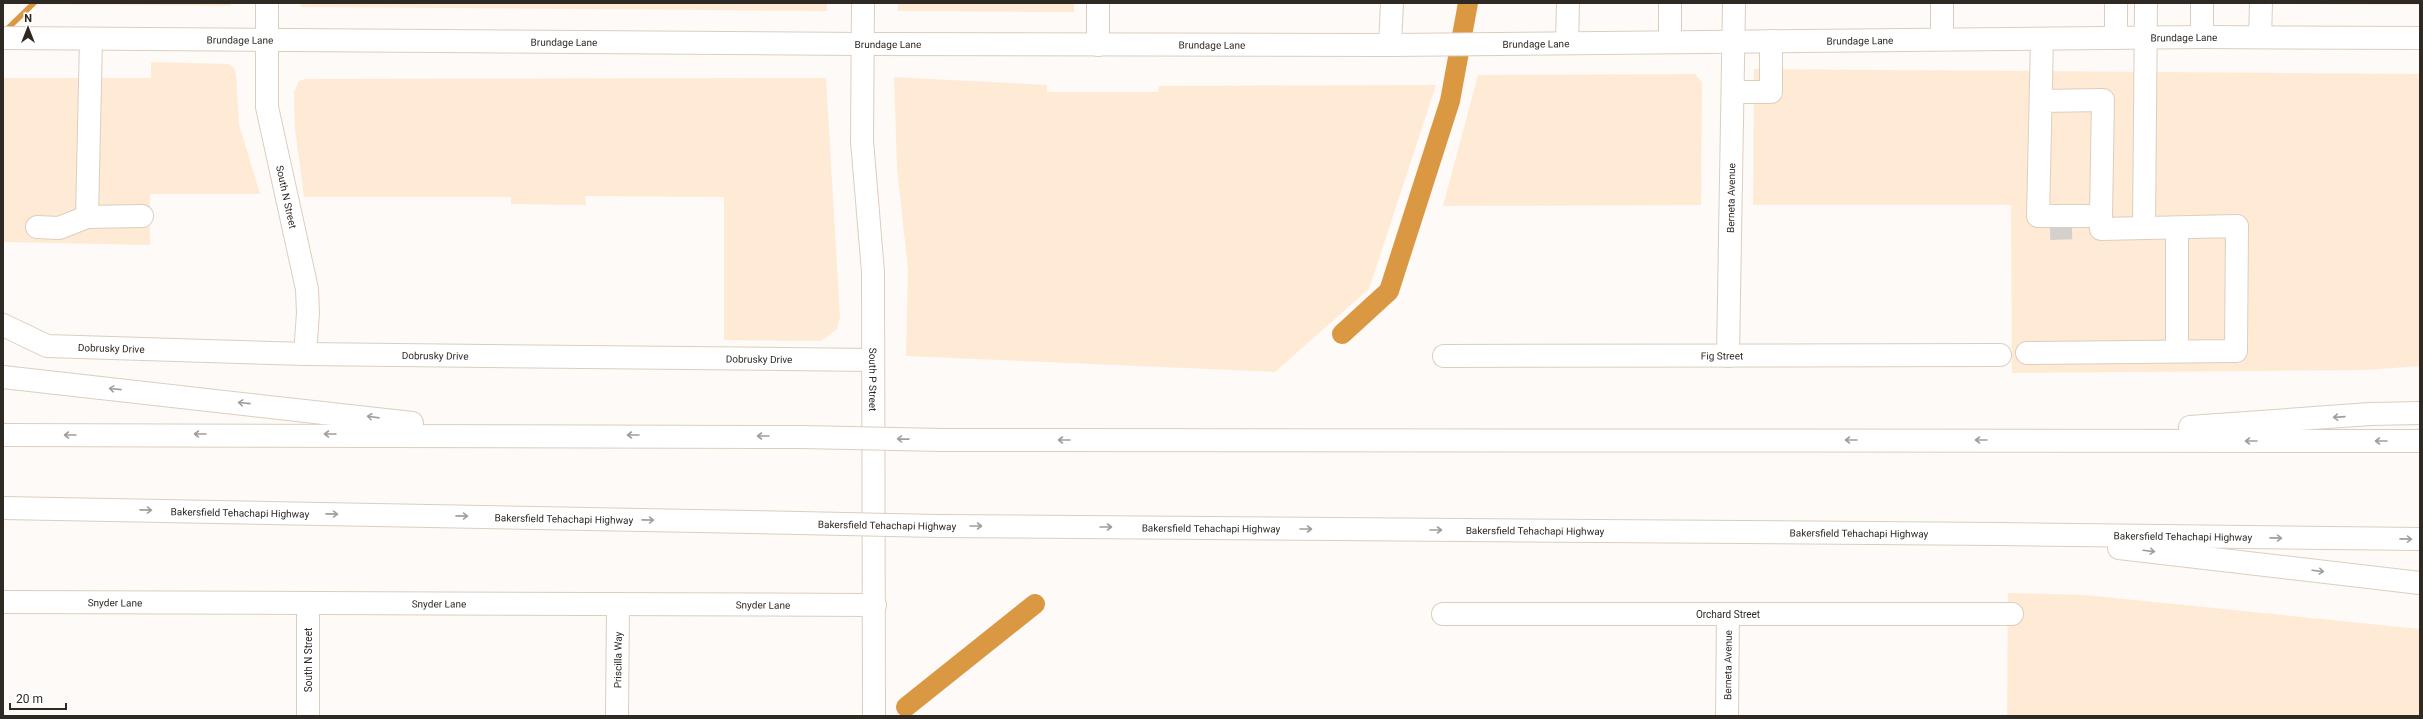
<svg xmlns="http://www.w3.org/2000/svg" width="2423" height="719" font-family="Roboto,sans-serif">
  <rect width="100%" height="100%" fill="#fdfaf7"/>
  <path fill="#ffebd5" d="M3 3H231V6L3 4Z
    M301 3H827V11L301 7Z
    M898 3H1074V12L898 11Z
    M2293 3H2420V5L2295 4Z
    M151 62 229 64 234 68 236 74 239 124 260 194H150V245L3 242V78H151Z
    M1754 69 2420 74V366L2367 370 2012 373 2011 205H1753Z
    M1695 74 1702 82 1701 205 1443 206 1478 75Z
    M894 77 1047 85V92H1158L1159 86 1436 85 1369 289 1275 372 906 356 908 270 897 167Z
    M826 78 840 317 837 329 821 341 724 340V197L585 196 586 205 511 204V197H304L295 129 294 92 299 81 305 79Z
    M2008 593 2085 595 2420 629V716H2007Z"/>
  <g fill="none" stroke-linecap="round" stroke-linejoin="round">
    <path stroke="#db9843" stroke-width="5.5" d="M4 32 34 3"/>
    <path stroke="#db9843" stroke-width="20" d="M1342 334 1389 291 1450 101 1468 3
      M906 707 1035 604"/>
    <path stroke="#d4d0cd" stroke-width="22" stroke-dasharray="22 11" stroke-linecap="butt" d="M2050 229 2082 228"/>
    <defs>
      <g id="minor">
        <path id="s1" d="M267 3V107L307 289 308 313 305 354"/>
        <path id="s2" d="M863 3 862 141 873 272 874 716"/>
        <path d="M1098 3V45"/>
        <path d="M1942 3V39"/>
        <path d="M2202 3V37"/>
        <path d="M2260 37 2261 3"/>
        <path d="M2116 38V3"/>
        <path d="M91 39 87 217 142 216"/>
        <path d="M1670 42V3"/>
        <path d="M1567 43 1568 3"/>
        <path d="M1390 45 1392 3"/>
        <path d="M1733 92H1771V41"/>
        <path d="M2041 101 2103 100 2101 216H2038L2042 39"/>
        <path d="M37 227 59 228 87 217"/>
        <path d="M2144 228 2146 3"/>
        <path d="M2177 228V351"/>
        <path id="s3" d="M3 325 47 346 305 354 872 360"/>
        <path d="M2027 353 2236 351 2237 226 2101 229V216"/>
        <path id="s4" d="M1444 356 2000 355"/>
        <path id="s5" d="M1728 356 1734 3"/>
        <path id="s6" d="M3 602 875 605"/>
        <path id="s7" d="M1443 614H2012"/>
        <path d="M308 716V603"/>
        <path id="s8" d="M617 716 618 604"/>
        <path id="s9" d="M1727 716 1728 614"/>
      </g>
      <g id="major">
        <path id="s10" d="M3 38 863 44 1390 45 2202 37 2420 38"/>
      </g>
      <g id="highway">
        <path d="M3 377 412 423"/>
        <path d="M2190 427 2370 414 2420 413"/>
        <path d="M3 435 802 437"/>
        <path d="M942 440 2420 441"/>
        <path id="s11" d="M3 508 799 523"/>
        <path id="s12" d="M937 526 1999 534 2420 539"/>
        <path d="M2119 548 2420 583"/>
      </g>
    </defs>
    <use href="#minor" stroke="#dccebf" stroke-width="24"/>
    <use href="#major" stroke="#dccebf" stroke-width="24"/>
    <use href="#highway" stroke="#dccebf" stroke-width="24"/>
    <use href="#minor" stroke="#fff" stroke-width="22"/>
    <use href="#major" stroke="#fff" stroke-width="22"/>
    <use href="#highway" stroke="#fff" stroke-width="22"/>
    <defs>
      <path id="highway-bridge" d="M802 437 942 440
        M799 523 937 526"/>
    </defs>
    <use href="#highway-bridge" stroke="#dccebf" stroke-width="24" stroke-linecap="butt"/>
    <use href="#highway-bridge" stroke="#fff" stroke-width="22"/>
  </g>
  <defs><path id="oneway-shaft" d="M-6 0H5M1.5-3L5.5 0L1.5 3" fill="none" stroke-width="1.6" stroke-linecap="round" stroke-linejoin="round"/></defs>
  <g stroke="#a19f9c">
    <use href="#oneway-shaft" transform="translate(115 389) rotate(-174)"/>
    <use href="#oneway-shaft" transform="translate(244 403) rotate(-174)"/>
    <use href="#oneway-shaft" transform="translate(373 417) rotate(-172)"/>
    <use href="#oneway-shaft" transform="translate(2339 417) rotate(176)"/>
    <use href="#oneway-shaft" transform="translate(200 434) rotate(180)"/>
    <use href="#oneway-shaft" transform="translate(330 434) rotate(-180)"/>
    <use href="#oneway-shaft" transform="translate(70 435) rotate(180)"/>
    <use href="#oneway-shaft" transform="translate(633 435) rotate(-180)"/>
    <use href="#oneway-shaft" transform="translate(763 436) rotate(-180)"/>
    <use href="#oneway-shaft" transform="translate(903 439) rotate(-179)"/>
    <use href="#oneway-shaft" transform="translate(1064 440) rotate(180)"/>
    <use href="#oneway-shaft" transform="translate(1851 440) rotate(180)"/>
    <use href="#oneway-shaft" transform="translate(1981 440) rotate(180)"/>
    <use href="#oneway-shaft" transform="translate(2251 441) rotate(-180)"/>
    <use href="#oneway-shaft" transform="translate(2381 441) rotate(-180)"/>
    <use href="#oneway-shaft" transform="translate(146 510) rotate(1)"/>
    <use href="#oneway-shaft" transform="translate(332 514) rotate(1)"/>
    <use href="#oneway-shaft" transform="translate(462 516) rotate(1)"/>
    <use href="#oneway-shaft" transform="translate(648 520) rotate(1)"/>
    <use href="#oneway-shaft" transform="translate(976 526)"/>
    <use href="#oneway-shaft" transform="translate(1106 527)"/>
    <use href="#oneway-shaft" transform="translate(1306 529)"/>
    <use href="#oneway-shaft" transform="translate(1436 530)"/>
    <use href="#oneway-shaft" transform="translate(2276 538) rotate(1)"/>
    <use href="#oneway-shaft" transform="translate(2406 539) rotate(1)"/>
    <use href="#oneway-shaft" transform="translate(2149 551) rotate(7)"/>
    <use href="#oneway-shaft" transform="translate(2318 571) rotate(7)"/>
  </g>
  <g text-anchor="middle" stroke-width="3" stroke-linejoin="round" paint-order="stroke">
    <g font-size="10" fill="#2f2923" stroke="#fff">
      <text dy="4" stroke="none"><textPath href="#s10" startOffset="2181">Brundage Lane</textPath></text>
      <text dy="4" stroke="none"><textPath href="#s10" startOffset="237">Brundage Lane</textPath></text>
      <text dy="4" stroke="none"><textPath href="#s10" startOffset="1857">Brundage Lane</textPath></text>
      <text dy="4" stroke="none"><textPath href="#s10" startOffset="561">Brundage Lane</textPath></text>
      <text dy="4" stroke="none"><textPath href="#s10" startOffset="885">Brundage Lane</textPath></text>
      <text dy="4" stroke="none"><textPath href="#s10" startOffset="1533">Brundage Lane</textPath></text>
      <text dy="4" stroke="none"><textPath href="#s10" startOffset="1209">Brundage Lane</textPath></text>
      <text dy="4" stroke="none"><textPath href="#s1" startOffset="196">South N Street</textPath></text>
      <text dy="4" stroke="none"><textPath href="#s5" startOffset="158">Berneta Avenue</textPath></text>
      <text dy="4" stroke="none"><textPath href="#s3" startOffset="113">Dobrusky Drive</textPath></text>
      <text dy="4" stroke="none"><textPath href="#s3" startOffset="437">Dobrusky Drive</textPath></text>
      <text dy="4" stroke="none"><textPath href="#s4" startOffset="278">Fig Street</textPath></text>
      <text dy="4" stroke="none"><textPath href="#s3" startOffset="761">Dobrusky Drive</textPath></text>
      <text dy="4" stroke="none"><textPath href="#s2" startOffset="377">South P Street</textPath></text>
      <text dy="4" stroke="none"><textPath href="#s11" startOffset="237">Bakersfield Tehachapi Highway</textPath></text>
      <text dy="4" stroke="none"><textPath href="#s11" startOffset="561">Bakersfield Tehachapi Highway</textPath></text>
      <text transform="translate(887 525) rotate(1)" y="4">Bakersfield Tehachapi Highway</text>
      <text dy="4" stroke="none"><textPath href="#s12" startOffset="274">Bakersfield Tehachapi Highway</textPath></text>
      <text dy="4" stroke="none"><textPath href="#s12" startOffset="598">Bakersfield Tehachapi Highway</textPath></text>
      <text dy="4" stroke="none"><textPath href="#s12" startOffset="922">Bakersfield Tehachapi Highway</textPath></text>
      <text dy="4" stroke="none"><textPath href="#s12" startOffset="1246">Bakersfield Tehachapi Highway</textPath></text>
      <text dy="4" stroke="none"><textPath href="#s6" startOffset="112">Snyder Lane</textPath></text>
      <text dy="4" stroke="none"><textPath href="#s6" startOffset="436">Snyder Lane</textPath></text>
      <text dy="4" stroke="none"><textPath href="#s6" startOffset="760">Snyder Lane</textPath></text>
      <text dy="4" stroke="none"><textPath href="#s7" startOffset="285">Orchard Street</textPath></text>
      <text transform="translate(308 660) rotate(-90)" y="4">South N Street</text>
      <text dy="4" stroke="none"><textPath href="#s8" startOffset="56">Priscilla Way</textPath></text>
      <text dy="4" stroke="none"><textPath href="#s9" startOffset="51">Berneta Avenue</textPath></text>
    </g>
  </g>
  <rect width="2423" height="719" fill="none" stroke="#2f2923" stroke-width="8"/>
  <g transform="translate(28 28)" stroke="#ffffff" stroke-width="3" paint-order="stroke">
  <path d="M0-3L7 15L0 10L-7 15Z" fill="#2f2923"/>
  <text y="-6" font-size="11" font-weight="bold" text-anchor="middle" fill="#2f2923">N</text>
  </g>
  <path d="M10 703v6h56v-6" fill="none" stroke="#2f2923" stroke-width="2"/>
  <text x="16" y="703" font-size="12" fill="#2f2923" stroke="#ffffff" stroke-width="3" paint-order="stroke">20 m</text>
</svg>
